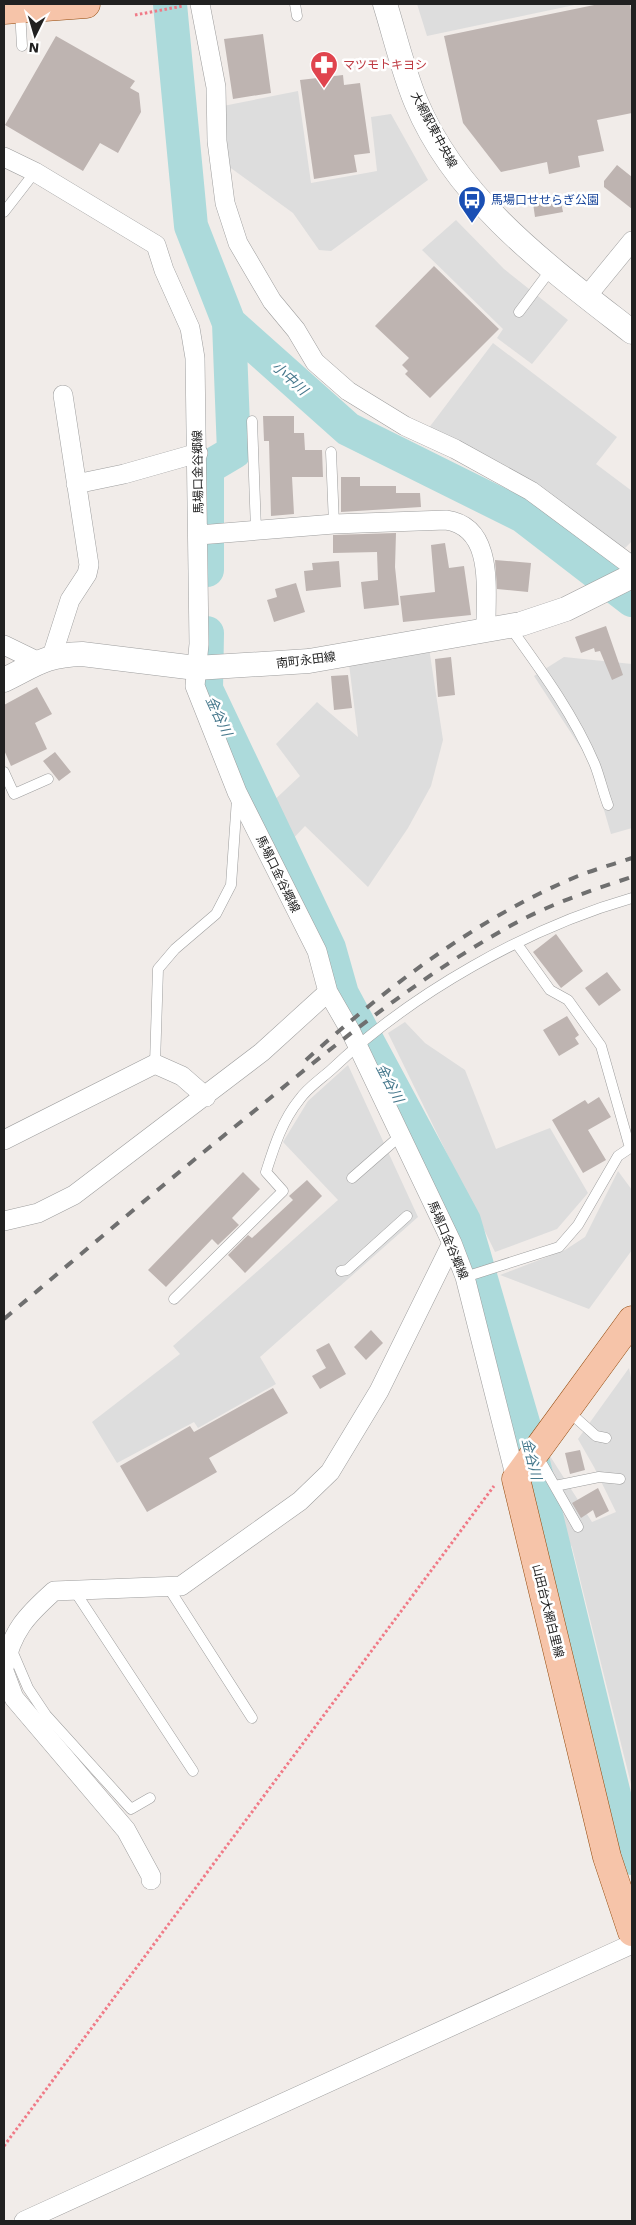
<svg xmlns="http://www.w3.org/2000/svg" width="636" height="2225" font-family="'Work Sans','Noto Sans JP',sans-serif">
  <rect width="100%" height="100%" fill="#f1ece9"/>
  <path fill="#ddd" d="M417 4H579L427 36Z
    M298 91 311 183 377 171 371 117 391 114 428 180 331 251 319 250 293 213 228 166 223 106Z
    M456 220 504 269 568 320 532 364 497 338 503 329 422 250Z
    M493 343 617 437 596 464 632 491V541L625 548 610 542 508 467 428 429Z
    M429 648 443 740 431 786 408 828 368 887 305 826 287 845 268 806 300 776 276 744 317 702 358 737 349 664Z
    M564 657 632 664V828L611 834 590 762 534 676Z
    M405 1022 425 1043 465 1070 496 1149 550 1128 588 1193 557 1229 495 1252 388 1033Z
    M348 1065 418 1217 260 1357 276 1384 198 1428 194 1422 117 1463 92 1422 180 1354 173 1346 338 1200 283 1142 308 1101Z
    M618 1171 632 1190V1250L589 1309 500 1275 565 1250 585 1237Z
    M629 1368 632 1383V1788L572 1547 535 1487 550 1456 592 1522 616 1512 594 1467 578 1439Z"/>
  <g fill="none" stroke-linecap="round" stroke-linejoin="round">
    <path stroke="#acdadb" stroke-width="34" d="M170 4 191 226 229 323 348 429 523 516 632 600
      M207 570V468L234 452 229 323
      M207 633 206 689 329 948 342 994 464 1221 526 1433 618 1811 632 1858"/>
  </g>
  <path fill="#beb4b1" d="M599 4H630L632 16V113L597 120 604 151 578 156 580 167 549 174 547 162 501 172 463 123 444 36Z
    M263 34 271 93 233 99 224 39Z
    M56 36 135 81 130 88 139 93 141 112 118 153 100 143 83 171 5 125Z
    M343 75 344 85 360 83 370 153 354 155 357 172 314 179 300 80Z
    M617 165 632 177V209L604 187V181Z
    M560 197 563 212 535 217 533 203Z
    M434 266 499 329 430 398 405 374 408 371 402 365 409 358 375 326Z
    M263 416H294V433H304L305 450H322L323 477H292L294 514 271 516 269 441H264Z
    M341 477H360V486H396V493H420L421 507 341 512Z
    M396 533 395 567 399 605 364 609 361 582 378 580 377 552 333 553V535Z
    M445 543 449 568 464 566 471 615 403 622 400 596 435 592 431 545Z
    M495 560 531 563 528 592 497 589Z
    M339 561 341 587 306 591 304 571 313 570 312 563Z
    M296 583 305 612 274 622 267 600 277 597 275 589Z
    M606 626 623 675 612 680 600 651 595 652 594 648 581 653 575 637Z
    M451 657 455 695 438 697 435 659Z
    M348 675 352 708 334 710 331 676Z
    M37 687 52 714 35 723 47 749 11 766 4 750V705Z
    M55 752 71 772 59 781 43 761Z
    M556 934 583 971 561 988 533 952Z
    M607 972 621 990 599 1006 585 988Z
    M567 1016 579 1035 575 1038 579 1044 559 1056 543 1030Z
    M599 1097 611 1117 588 1130 606 1160 583 1173 552 1120 585 1100 588 1104Z
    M243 1172 260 1189 232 1218 239 1225 218 1245 212 1239 166 1287 148 1270Z
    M307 1180 322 1196 245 1273 228 1255 248 1235 252 1238 293 1200 289 1196Z
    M371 1330 383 1343 366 1360 354 1347Z
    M329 1343 346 1374 320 1389 312 1376 326 1368 316 1350Z
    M273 1388 288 1413 209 1458 217 1472 147 1512 120 1466 190 1426 194 1432Z
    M580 1450 585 1470 570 1474 565 1453Z
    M598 1488 609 1511 596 1518 593 1510 581 1518 572 1503Z"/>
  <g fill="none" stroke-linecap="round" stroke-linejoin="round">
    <defs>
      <path id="service" d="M295 4 297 16
        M20 10 22 46
        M4 212 35 172
        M519 312 552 268
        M252 421 256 530
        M331 452 334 524
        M510 627C541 670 574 715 595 765 600 778 603 792 608 805
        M4 772 14 794 48 779
        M155 1064 158 969 175 949 216 914 231 885 237 799
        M352 1178 400 1136
        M341 1271 347 1270 407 1216
        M465 1277 559 1247 578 1225 618 1156 630 1148 601 1046 568 1000 550 990 517 944
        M174 1299 283 1191 266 1172C274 1147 282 1121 299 1100 307 1088 321 1079 332 1069 412 993 527 928 632 898
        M567 1410 596 1436 606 1438
        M537 1455 578 1527
        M555 1486 599 1477 620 1479
        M168 1587 252 1718
        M74 1590 193 1771
        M10 1646 28 1688 46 1715 131 1809 150 1798"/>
      <path id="minor" d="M200 4 216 87 217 141 225 203 238 243 272 301 296 330 315 362 348 391 405 426 455 449 531 491 632 566
        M4 157 35 172 156 245 164 270 190 328 195 358 199 644 195 686 237 792 317 951 328 992 351 1032 452 1243 465 1277 516 1479
        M587 296 632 241
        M76 484 124 474 198 453
        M199 535 334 524 446 520C496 527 485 593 486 631
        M4 645 39 662
        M52 656 70 600 87 574 89 565 63 395
        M4 1140 155 1064 182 1076 206 1097
        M4 1221 38 1213 74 1195 262 1052 328 992
        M4 1668C12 1631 26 1616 54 1591L181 1586 300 1501 330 1472 379 1391 452 1243
        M4 1671 14 1698 126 1830 151 1876V1880
        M24 2221 632 1944"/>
      <path id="tertiary" d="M385 4C395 36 403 71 416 102 457 201 550 268 632 332
        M4 680C35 665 45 655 82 654L196 668 309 661 521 624 566 609 632 576"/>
      <path id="primary" d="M4 10 86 4
        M632 1320 516 1479 607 1857 632 1932"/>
    </defs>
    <use href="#service" stroke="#9e9e9e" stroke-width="11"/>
    <use href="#minor" stroke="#9e9e9e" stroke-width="20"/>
    <use href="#tertiary" stroke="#9e9e9e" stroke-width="25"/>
    <use href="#primary" stroke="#93490b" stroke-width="29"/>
    <path stroke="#f07a87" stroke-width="3" stroke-dasharray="2.5 2.5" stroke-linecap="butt" d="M135 15 183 6
      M4 2146 494 1486"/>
    <use href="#service" stroke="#fff" stroke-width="10"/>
    <use href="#minor" stroke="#fff" stroke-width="19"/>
    <use href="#tertiary" stroke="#fff" stroke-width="24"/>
    <use href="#primary" stroke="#f6c4a9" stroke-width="28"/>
    <path stroke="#6f6f6f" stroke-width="4" stroke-dasharray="10 10" stroke-linecap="butt" d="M306 1060C387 987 477 918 578 876 596 869 614 864 632 858
      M4 1319C88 1248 172 1177 258 1108 338 1042 419 977 510 926 548 905 591 890 632 877"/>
  </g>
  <defs>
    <symbol id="pharmacy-pin" viewBox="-11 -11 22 30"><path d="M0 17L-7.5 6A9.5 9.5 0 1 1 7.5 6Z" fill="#e0444e" stroke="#fff"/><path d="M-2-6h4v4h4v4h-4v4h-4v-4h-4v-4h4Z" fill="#fff"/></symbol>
    <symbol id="bus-pin" viewBox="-11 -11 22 30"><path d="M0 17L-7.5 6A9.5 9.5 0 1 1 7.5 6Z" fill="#1a4fb4" stroke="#fff"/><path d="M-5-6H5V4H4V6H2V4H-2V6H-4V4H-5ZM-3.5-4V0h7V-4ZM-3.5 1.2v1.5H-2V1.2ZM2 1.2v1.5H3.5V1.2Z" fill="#fff"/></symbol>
  </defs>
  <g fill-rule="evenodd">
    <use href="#pharmacy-pin" x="308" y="49" width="32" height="43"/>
    <use href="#bus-pin" x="456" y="184" width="32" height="43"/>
  </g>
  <g text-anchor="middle" stroke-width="5" stroke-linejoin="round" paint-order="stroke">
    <g font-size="12" fill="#be3a42" stroke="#fff" text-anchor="start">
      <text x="343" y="69">マツモトキヨシ</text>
    </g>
    <g font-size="12" fill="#212121" stroke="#fff">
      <text transform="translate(434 130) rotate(62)" y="4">大網駅東中央線</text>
      <text transform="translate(198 472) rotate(-91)" y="4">馬場口金谷郷線</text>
      <text transform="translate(306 660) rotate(-7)" y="4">南町永田線</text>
      <text transform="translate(278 874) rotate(64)" y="4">馬場口金谷郷線</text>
      <text transform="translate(448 1240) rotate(67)" y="4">馬場口金谷郷線</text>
      <text transform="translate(548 1611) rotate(76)" y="4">山田台大網白里線</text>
    </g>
    <g font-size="12" fill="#164399" stroke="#fff" text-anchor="start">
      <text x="491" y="204">馬場口せせらぎ公園</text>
    </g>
    <g font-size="14" font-style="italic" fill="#46788c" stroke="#fff">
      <text transform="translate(290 378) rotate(42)" y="5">小中川</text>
      <text transform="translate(219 716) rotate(65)" y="5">金谷川</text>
      <text transform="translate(390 1083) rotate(62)" y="5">金谷川</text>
      <text transform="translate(532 1459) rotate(76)" y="5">金谷川</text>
    </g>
  </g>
  <rect width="636" height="2225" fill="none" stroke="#212121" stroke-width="10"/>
  <g transform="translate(35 35) rotate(185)" stroke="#ffffff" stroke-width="4" paint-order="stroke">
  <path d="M0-4L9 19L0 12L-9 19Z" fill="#212121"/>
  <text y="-8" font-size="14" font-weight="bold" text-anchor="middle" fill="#212121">N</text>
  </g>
</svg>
